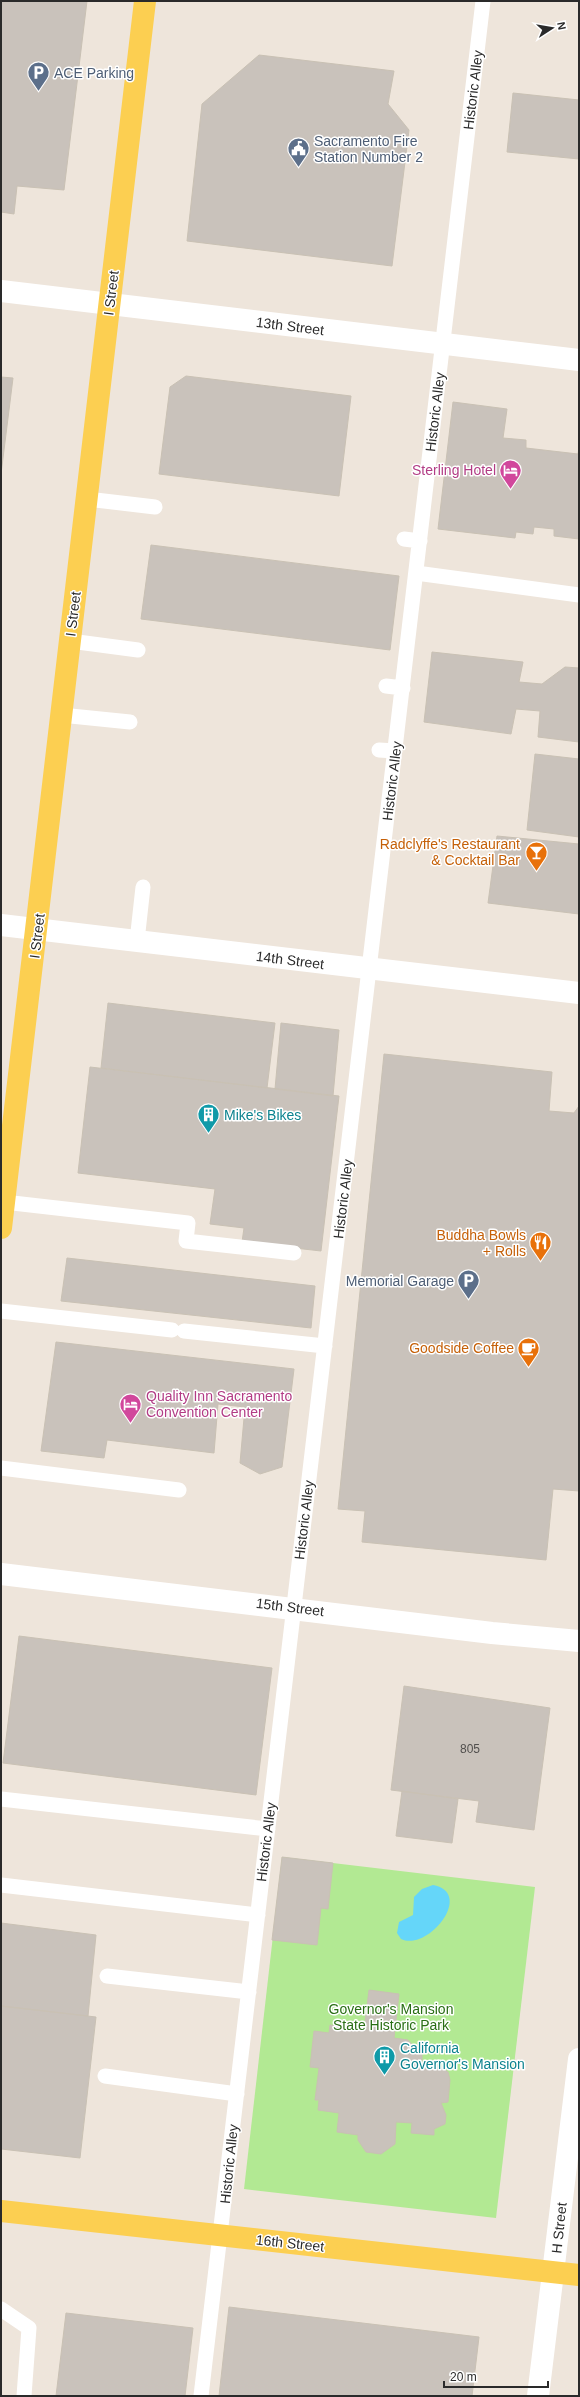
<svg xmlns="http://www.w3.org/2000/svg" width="580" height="2397" font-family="Arial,sans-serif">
  <rect width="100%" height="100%" fill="#eee5db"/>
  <path fill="#b2e993" d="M282 1857 535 1887 496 2218 244 2189Z"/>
  <path fill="#65d6f9" d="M433 1885C475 1893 428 1952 401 1939L397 1933 399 1922 413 1915 414 1897 422 1889Z"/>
  <path fill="#c9c2bb" stroke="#c9c1b4" d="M1 1H87L64 190 17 186 14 214 1 212Z
    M259 55 394 71 388 104 409 130 392 266 187 241 202 104Z
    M513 93 579 100V159L507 152Z
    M186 376 351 396 339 496 159 474 170 387Z
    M1 377 13 378 1 474Z
    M453 402 507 409 503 438 526 440V448L578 454 579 448V539L554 536V529L534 527 533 534 516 532 515 538 438 529Z
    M151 545 399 576 390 650 141 619Z
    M432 652 523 662 519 682 542 684 565 667 579 668V742L538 737 540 711 516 709 511 734 424 722Z
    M535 754 579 759V837L527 830Z
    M497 836 579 844V914L488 903Z
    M108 1003 275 1023 267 1088 101 1068Z
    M281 1023 339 1030 333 1096 275 1089Z
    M384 1054 552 1072 549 1111 574 1113 579 1106V1491L553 1489 546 1560 362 1542 365 1511 338 1509Z
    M90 1067 339 1096 321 1251 242 1242 244 1228 210 1224 215 1189 78 1173Z
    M67 1258 315 1286 311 1328 61 1301Z
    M56 1342 294 1369 282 1467 260 1474 240 1463 245 1407 218 1404 214 1453 107 1440 104 1458 41 1451Z
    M19 1636 272 1668 256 1795 3 1763Z
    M404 1686 550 1708 534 1830 476 1822 479 1801 391 1790Z
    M402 1791 458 1799 452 1843 396 1836Z
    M282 1857 333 1863 328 1909 321 1908 317 1945 272 1940Z
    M1 1923 96 1935 88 2016 1 2006Z
    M369 1990 399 1994 394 2038 408 2040 415 2048 422 2049V2065L440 2066 448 2072 450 2080 448 2102 441 2103 446 2115 445 2124 434 2129V2135L411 2133 412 2123 396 2122 395 2144 381 2154 366 2152 358 2140V2135L337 2132 339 2113 318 2110 319 2100H315L319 2068 310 2067 314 2031 329 2033 330 2025 364 2030Z
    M1 2006 96 2017 80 2158 1 2149Z
    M229 2307 479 2337 472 2396H219Z
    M66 2313 193 2328 185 2396H56Z"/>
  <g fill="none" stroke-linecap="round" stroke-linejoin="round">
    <path stroke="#fff" stroke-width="15" d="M87 499 155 507
      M404 539 420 541
      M416 573 579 595
      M70 641 138 650
      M386 686 403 688
      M61 715 130 722
      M379 750 395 751
      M137 941 143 887
      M4 1202 188 1223 186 1241 294 1253
      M1 1311 172 1330
      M184 1331 325 1346
      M1 1468 179 1490
      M1 1799 268 1829
      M1 1885 258 1915
      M107 1976 249 1992
      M105 2076 237 2094
      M1 2309 29 2328 24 2396
      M201 2396 483 1"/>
    <path stroke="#fff" stroke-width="22" d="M1 291 579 360
      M1 925 579 993"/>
    <path stroke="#fff" stroke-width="22" d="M1 1574 492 1633 579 1641
      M538 2396 579 2059"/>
    <path stroke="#fccf51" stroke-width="22" d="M1 1228 145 1
      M1 2211 579 2275"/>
  </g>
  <defs>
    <symbol id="parking-pin" viewBox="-11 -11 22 30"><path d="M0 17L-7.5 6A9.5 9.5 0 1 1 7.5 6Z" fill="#5c6f8a" stroke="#fff"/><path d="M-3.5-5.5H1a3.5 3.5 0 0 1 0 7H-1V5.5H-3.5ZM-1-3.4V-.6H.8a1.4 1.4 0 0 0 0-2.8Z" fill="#fff"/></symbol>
    <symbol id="civic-pin" viewBox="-11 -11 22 30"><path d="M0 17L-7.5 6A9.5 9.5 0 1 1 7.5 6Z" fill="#5c6f8a" stroke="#fff"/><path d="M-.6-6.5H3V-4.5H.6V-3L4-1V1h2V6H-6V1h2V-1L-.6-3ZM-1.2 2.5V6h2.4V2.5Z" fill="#fff"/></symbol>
    <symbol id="hotel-pin" viewBox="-11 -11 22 30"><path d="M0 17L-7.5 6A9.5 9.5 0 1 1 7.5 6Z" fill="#d1479c" stroke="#fff"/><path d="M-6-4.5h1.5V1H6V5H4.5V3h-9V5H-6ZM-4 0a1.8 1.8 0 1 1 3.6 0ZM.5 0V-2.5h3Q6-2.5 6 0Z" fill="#fff"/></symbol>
    <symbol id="bar-pin" viewBox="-11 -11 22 30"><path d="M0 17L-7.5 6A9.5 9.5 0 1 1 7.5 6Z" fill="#e8710a" stroke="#fff"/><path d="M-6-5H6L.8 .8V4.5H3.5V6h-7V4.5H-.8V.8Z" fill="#fff"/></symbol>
    <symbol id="building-pin" viewBox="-11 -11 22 30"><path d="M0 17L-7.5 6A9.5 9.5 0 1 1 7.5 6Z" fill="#0f9aa8" stroke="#fff"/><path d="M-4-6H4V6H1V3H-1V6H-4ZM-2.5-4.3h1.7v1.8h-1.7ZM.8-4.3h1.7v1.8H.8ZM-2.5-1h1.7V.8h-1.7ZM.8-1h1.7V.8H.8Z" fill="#fff"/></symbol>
    <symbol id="restaurant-pin" viewBox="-11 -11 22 30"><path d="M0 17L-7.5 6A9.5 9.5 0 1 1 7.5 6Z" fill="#e8710a" stroke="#fff"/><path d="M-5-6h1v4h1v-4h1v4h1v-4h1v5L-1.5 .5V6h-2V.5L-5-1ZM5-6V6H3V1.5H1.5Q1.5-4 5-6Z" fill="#fff"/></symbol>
    <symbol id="cafe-pin" viewBox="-11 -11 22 30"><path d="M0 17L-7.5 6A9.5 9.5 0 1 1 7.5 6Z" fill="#e8710a" stroke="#fff"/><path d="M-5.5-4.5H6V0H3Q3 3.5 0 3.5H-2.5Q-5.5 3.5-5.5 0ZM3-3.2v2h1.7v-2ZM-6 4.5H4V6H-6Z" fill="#fff"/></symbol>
  </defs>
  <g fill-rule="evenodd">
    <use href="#parking-pin" x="26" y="60" width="25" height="34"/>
    <use href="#civic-pin" x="286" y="136" width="25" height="34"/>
    <use href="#hotel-pin" x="498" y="458" width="25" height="34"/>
    <use href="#bar-pin" x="524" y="840" width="25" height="34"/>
    <use href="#building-pin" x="196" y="1102" width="25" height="34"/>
    <use href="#restaurant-pin" x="528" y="1230" width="25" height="34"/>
    <use href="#parking-pin" x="456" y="1268" width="25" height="34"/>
    <use href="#cafe-pin" x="516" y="1336" width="25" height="34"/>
    <use href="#hotel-pin" x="118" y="1392" width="25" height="34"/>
    <use href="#building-pin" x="372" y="2044" width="25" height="34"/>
  </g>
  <g text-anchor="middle" stroke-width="3" stroke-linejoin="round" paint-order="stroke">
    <g font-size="12" fill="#52504e">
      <text x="470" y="1753">805</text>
    </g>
    <g font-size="14" fill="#4e5e75" stroke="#fff" text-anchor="start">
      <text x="54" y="78">ACE Parking</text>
      <text x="314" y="146">Sacramento Fire<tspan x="314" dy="16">Station Number 2</tspan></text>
      <text x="454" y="1286" text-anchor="end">Memorial Garage</text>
    </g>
    <g font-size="14" fill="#2a2a2a" stroke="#fff">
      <text transform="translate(473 90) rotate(-83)" y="5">Historic Alley</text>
      <text transform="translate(111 293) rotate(-83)" y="5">I Street</text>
      <text transform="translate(290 326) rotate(7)" y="5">13th Street</text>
      <text transform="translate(435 412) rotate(-83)" y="5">Historic Alley</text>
      <text transform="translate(73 614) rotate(-83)" y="5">I Street</text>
      <text transform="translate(392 781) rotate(-83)" y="5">Historic Alley</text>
      <text transform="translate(37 936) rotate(-83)" y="5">I Street</text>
      <text transform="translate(290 960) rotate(7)" y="5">14th Street</text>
      <text transform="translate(343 1199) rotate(-83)" y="5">Historic Alley</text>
      <text transform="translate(304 1520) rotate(-83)" y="5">Historic Alley</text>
      <text transform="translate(290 1607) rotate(7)" y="5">15th Street</text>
      <text transform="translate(266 1842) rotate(-83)" y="5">Historic Alley</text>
      <text transform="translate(229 2164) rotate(-84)" y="5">Historic Alley</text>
      <text transform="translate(559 2228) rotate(-84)" y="5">H Street</text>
      <text transform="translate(290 2243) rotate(6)" y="5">16th Street</text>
    </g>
    <g font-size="14" fill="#b23c85" stroke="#fff" text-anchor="end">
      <text x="496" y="475">Sterling Hotel</text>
      <text x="146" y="1401" text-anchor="start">Quality Inn Sacramento<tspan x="146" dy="16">Convention Center</tspan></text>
    </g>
    <g font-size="14" fill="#c56008" stroke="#fff" text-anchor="end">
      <text x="520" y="849">Radclyffe's Restaurant<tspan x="520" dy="16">&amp; Cocktail Bar</tspan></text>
      <text x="526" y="1240">Buddha Bowls<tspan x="526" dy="16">+ Rolls</tspan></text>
      <text x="514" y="1353">Goodside Coffee</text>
    </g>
    <g font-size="14" fill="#0d838f" stroke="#fff" text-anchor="start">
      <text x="224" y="1120">Mike's Bikes</text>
      <text x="400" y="2053">California<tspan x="400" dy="16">Governor's Mansion</tspan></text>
    </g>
    <g font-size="14" fill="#296e14" stroke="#fff">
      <text x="391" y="2014">Governor's Mansion<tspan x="391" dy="16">State Historic Park</tspan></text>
    </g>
  </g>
  <rect width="580" height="2397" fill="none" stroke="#2a2a2a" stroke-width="4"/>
  <g transform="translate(552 28) rotate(78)" stroke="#ffffff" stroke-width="3" paint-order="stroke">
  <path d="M0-3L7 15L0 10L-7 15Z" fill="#2a2a2a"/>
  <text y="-6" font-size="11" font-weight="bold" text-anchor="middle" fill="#2a2a2a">N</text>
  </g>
  <path d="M444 2381v6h104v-6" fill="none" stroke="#2a2a2a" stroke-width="2"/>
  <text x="450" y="2381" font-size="12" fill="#2a2a2a" stroke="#ffffff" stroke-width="3" paint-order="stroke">20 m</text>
</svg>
